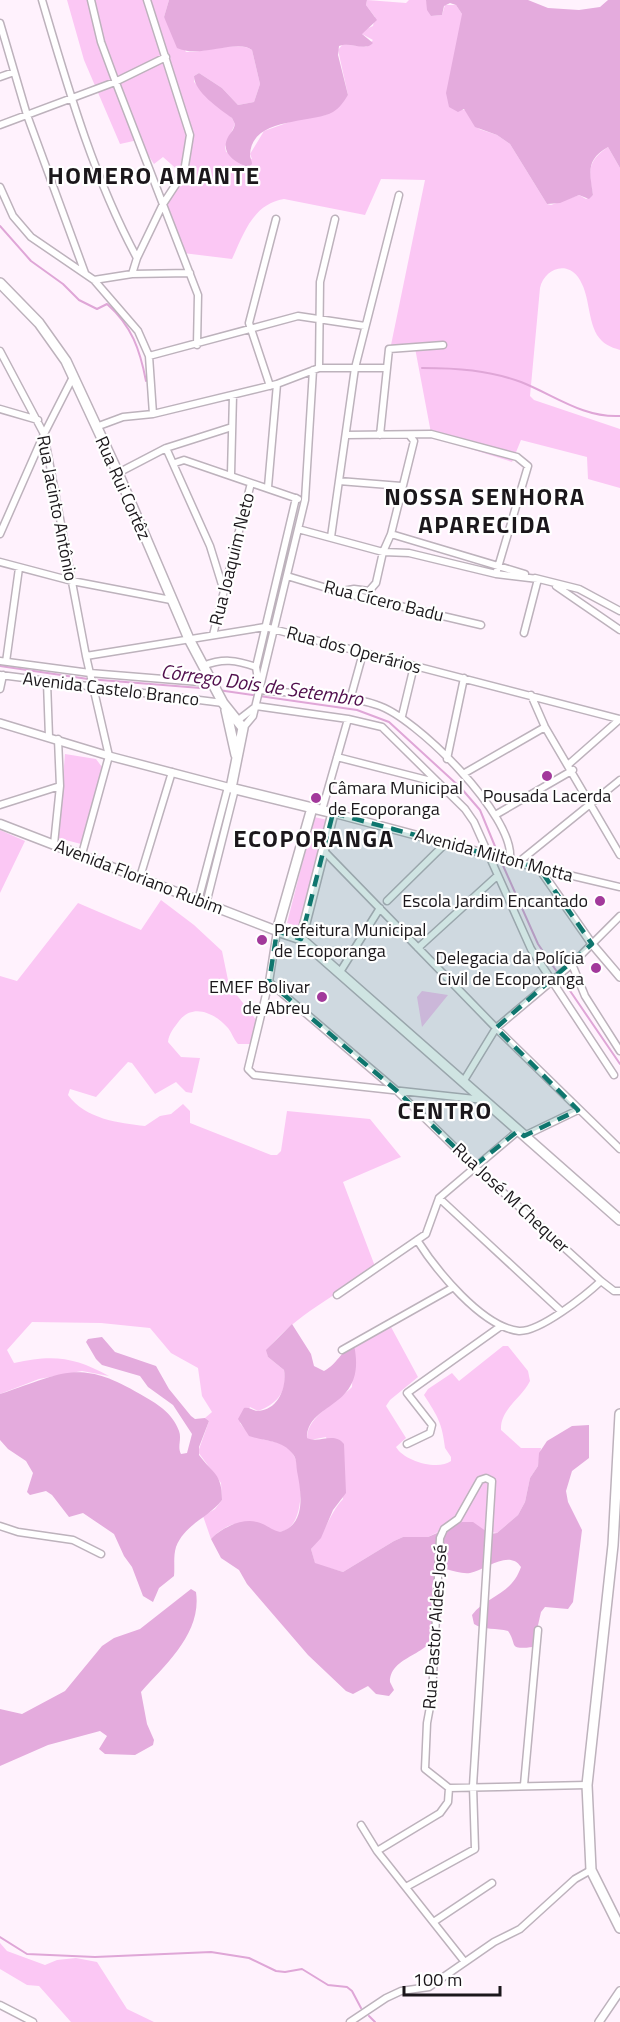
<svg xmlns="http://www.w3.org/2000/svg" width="620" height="2022" font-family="'Titillium Web',sans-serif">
  <rect width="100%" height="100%" fill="#fff2fd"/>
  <path fill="#fbc7f4" d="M67 0H169L164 17 186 52C202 53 239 40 252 50L260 84 254 102 238 105 222 88 199 73 194 76V82L232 118 235 124 225 147 226 152 252 159 250 154 264 131 295 120 326 115 348 95 338 50 343 44 366 47 373 40 362 34V31L373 26 375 17 366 5 367 0 406 3 409 0H426L431 16 442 15 445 5H456L462 14 460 110H466L479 129 497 135 510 144 547 204 551 205 579 195 586 199 593 195C589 172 586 162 608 147L620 168V350C610 347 603 344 597 335 587 317 590 294 578 277 565 260 544 270 540 288L530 396 534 400 620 429V488L588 479 587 457 521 440 512 462 439 439 431 433 415 348 391 345 425 180 381 179 365 215 284 199C253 204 244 233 232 259L183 253 166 205 180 172 163 157 154 164 138 140 120 144 84 60Z
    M65 754 96 759 102 767 81 844 58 838Z
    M314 817 328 820 301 927 287 923Z
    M0 830 25 841 0 893Z
    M161 900 194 925 222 951 229 985 257 1021 251 1044H238C234 1040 232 1033 228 1028 216 1014 193 1002 179 1021 174 1028 169 1033 168 1042L181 1057 200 1058 192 1093 186 1092 176 1082 155 1094 132 1063 128 1062 96 1097 70 1089 68 1095C85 1119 119 1123 145 1126L160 1116 171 1114 183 1104 190 1111V1123L271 1155H277L281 1151 287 1111 370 1119 401 1157 343 1182 376 1269C339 1293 295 1315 267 1350L268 1357 284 1370C288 1390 278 1404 258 1411L250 1407 240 1423C257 1448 281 1434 293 1454 303 1470 306 1523 284 1531 261 1539 244 1505 211 1539L203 1516 215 1509 222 1500 221 1483 198 1452 209 1421 205 1418 212 1412 202 1396 198 1368 171 1353 150 1328 101 1323 32 1322 7 1350 14 1363C53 1354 75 1357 109 1376L82 1371 39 1379 0 1394V976L17 981 78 903 141 930Z
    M422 991 448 995 422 1027 417 997Z
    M391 1327 418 1377 390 1400 386 1406 406 1438 396 1447C404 1461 438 1471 451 1461V1457L445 1448C442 1423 438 1417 424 1395L428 1389 452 1373 459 1381 503 1346H508L528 1371 530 1381C521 1399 500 1409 501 1430L521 1448H541L538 1466 530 1478 525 1502 518 1515 497 1533 450 1526 428 1537H403L394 1541 343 1572 315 1564 311 1549C325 1534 329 1514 343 1499L326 1437 310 1440 307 1438C307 1416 338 1401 352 1387L354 1345Z
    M0 1943 7 1951 45 1965 57 1960 76 1958 97 1962 127 2009 154 2022H71L39 1986 27 1985 0 1969Z"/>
  <path fill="#e4abdd" d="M169 0H367L366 5 377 20 362 34 373 43C365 52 350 41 339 46L338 55 348 95C344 101 340 108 333 112 313 124 251 116 250 155 250 158 252 161 252 164L249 167C234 163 220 152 228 137 231 132 234 130 235 124L232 118C220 109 194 92 194 76L199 73 222 88 238 105 254 102 260 84 252 50C237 38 200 59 177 48L164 17Z
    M426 0H528L548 8 579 10 600 7 608 0H620V168L608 147C585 160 590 173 593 195L589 199 579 195 560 203 547 204 510 144 497 135 475 127 464 109 458 112 449 107 446 93 462 14 456 5 450 3 444 6 442 15 431 16 427 10Z
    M292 1324 311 1354 314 1366 324 1371C339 1363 339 1352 354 1345 368 1410 307 1401 307 1438 319 1444 334 1431 344 1444L346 1493 333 1510 321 1538 311 1549 315 1563 343 1572 394 1541 403 1537H428L462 1522H473L490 1534 497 1533 518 1515 525 1502 530 1478 538 1466 539 1453 547 1441 572 1426 589 1425V1458L572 1471 566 1491 568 1502 582 1530 573 1602 568 1609 545 1607 541 1612 533 1647C507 1650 518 1645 508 1631 497 1628 483 1630 474 1624L472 1615C487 1595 511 1596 521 1567 509 1549 486 1570 470 1573 462 1574 454 1571 446 1569L438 1575 432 1586C434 1597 438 1612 438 1623 439 1656 390 1653 390 1682L394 1690 389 1696 376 1694 368 1686 353 1694 346 1691 308 1655 247 1584 239 1570 221 1558 211 1539C221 1528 242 1518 257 1522 266 1524 271 1530 280 1532 307 1525 301 1491 297 1471 296 1465 297 1458 292 1453 282 1440 264 1441 249 1436L238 1419 244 1408C250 1407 253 1411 258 1411 279 1410 287 1386 284 1370L268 1357 266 1350Z
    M102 1337 115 1352 156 1366 169 1389 191 1416 195 1419 205 1418 209 1421 199 1447V1455C213 1474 222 1473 222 1500 208 1518 185 1524 176 1547 173 1557 175 1566 174 1576L159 1588 153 1602 143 1596 132 1567 124 1556 114 1534 83 1513 69 1517 52 1495 46 1491 30 1495 27 1492 33 1473 26 1461 8 1449 0 1440V1394C61 1374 78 1357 140 1394 156 1403 172 1412 179 1431 182 1439 177 1447 181 1454L187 1453 192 1434 173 1405 148 1387 140 1376 102 1365 96 1359 86 1342 88 1339Z
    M191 1589 196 1592C202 1633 166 1664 141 1692L147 1724 154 1740 153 1745 135 1755 105 1754 99 1749 107 1736 100 1731 48 1745 0 1766V1709L22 1714 65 1691 102 1646 114 1638 140 1629Z"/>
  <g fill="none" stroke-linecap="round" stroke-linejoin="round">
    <path stroke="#dfa6d7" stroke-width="2" d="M0 226 31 261 63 284 79 300 97 309 107 304C132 326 140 350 146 381
      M422 368C457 368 488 370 521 382 554 395 583 418 620 416
      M0 666 88 679 213 689
      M218 690 357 710 389 722 461 788 480 810 499 856
      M501 861 538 944 620 1064
      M0 1937 27 1954 95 1957 211 1952 249 1958 276 1971 285 1972 302 1969 328 1985 347 1987 352 1991 361 2008
      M369 2016 375 2022"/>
    <defs>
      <path id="minor" d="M42 0C68 88 93 176 137 258
        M91 0 101 42 118 88 198 295 197 345
        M0 23 27 115 85 273
        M0 77 14 72
        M0 125 115 82 166 57
        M0 187 13 216 31 237 94 280 138 331 149 356
        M132 274 137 258 163 204 184 172 190 135 147 0
        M94 280 132 274 190 273
        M0 351 44 434 86 656 109 756 82 854
        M319 368 320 282 335 219
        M270 386 249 323 276 219
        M0 409 38 420
        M153 414 149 356 298 316 365 326
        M96 427 123 417 153 414 277 384 319 368H387
        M346 435 431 434 517 457 528 466 496 574
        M380 435 389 349 443 345
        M166 448 210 546 223 588
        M175 463 184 460 298 499
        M118 473 166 448 232 427
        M231 474 233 395
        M339 481 401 486
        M268 487 277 384
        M298 529 383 552 409 553 496 574 538 579
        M0 534 44 434 73 377
        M391 534 525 574
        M331 537 355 368 399 195
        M0 562 72 581 171 600
        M287 576 340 592 481 625
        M535 578 579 589 620 611
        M556 586 620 630
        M343 591 354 589 369 591 376 583 383 552 391 534 414 441 410 436
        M524 633 538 579
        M213 635 251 483
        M86 656 265 627 619 719
        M0 661 90 673 212 683
        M6 662 19 568
        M203 666C223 658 236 660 256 667
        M0 675 223 703
        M47 682 49 737
        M259 686 256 667 296 498
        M0 689 3 675
        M259 690C294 694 345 694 377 705 416 717 515 816 510 859
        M531 695 545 727 620 855
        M350 700 363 653
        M256 706 348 719 382 727 465 809 474 822 531 949 614 1075
        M402 716 414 666
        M237 721 255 707
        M243 728 253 716 305 500 313 370
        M337 757 435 782
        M447 759 464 678
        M569 764 620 719
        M463 774 545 727
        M0 805 60 786
        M322 810 348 719
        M497 814 573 770
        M54 844 60 786 58 739
        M324 851 496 1028 620 1149
        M520 861 620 780
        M539 868 620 887
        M140 877 172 772
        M198 901 228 787
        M387 901 446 843
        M206 904 235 789
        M277 931 269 982 248 1069 254 1075 484 1100
        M418 948 497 876
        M572 964 585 996 620 1051
        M340 972 380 908
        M269 982 397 1091 474 1166 601 1281 614 1291H620
        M463 1082 496 1028 572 964 620 916
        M524 1136 578 1110
        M439 1198 561 1311
        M417 1240C436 1270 482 1327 519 1331 540 1332 586 1295 601 1281
        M337 1295 426 1234 439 1198 518 1131
        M342 1350 452 1288
        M407 1444 430 1433 432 1425 407 1393 501 1326
        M0 1526 18 1532 73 1540 101 1554
        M524 1785 538 1630
        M449 1788 587 1785
        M361 1825 377 1851 464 1961
        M377 1851 440 1813 448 1802 449 1788
        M406 1887 475 1849 473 1786 492 1481 486 1478 480 1480 458 1519 444 1529 440 1538 432 1696 427 1723 425 1769 449 1788
        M435 1921 492 1883
        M0 2005 33 2022
        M350 2022 386 1998 401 1991 429 1987 494 1942 520 1929 575 1879 591 1870"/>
      <path id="tertiary" d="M0 723 109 756 231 788
        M333 813 539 868 592 944 620 977
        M599 2022 620 1991"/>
      <path id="secondary" d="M0 824 277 931"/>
      <path id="primary" d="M0 283 39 323 66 361 118 473 189 639 223 703 243 728
        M226 710 236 755
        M243 728 231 788 333 813 301 939
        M312 808 277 931 301 939 620 1220
        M620 1414 613 1545 587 1785 591 1870 620 1928"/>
    </defs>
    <use href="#minor" stroke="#bdb2bc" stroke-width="9"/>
    <use href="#tertiary" stroke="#bdb2bc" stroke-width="10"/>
    <use href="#secondary" stroke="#bdb2bc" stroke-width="11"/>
    <use href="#primary" stroke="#bdb2bc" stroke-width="12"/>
    <use href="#minor" stroke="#fff" stroke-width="6"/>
    <use href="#tertiary" stroke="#fff" stroke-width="7"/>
    <use href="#secondary" stroke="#fff" stroke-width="8"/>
    <use href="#primary" stroke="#fff" stroke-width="9"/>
  </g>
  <path fill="#0f766e" fill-opacity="0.2" stroke="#0f766e" stroke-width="4.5" stroke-dasharray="12 8" stroke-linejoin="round" d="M333 813 539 868 592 944 496 1028 578 1110 524 1136 518 1131 474 1166 397 1091 269 982 277 931 301 939Z"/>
  <g fill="#a2399b" stroke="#fff" stroke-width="2">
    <circle cx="547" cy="776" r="6"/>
    <circle cx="316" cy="798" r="6"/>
    <circle cx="600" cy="901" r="6"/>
    <circle cx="262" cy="940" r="6"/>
    <circle cx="596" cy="968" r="6"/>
    <circle cx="322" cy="997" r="6"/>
  </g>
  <g text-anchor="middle" stroke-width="4.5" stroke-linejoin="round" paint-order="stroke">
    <g font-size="18" fill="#1b171b" stroke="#fff">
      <text transform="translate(123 488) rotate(66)" y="6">Rua Rui Cortêz</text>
      <text transform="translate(57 508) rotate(79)" y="6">Rua Jacinto Antônio</text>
      <text transform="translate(232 559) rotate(-76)" y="6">Rua Joaquim Neto</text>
      <text transform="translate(384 601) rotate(14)" y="6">Rua Cícero Badu</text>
      <text transform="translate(354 650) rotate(15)" y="6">Rua dos Operários</text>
      <text transform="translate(111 689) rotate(7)" y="6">Avenida Castelo Branco</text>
      <text transform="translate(494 855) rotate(15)" y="6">Avenida Milton Motta</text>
      <text transform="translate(139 877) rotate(21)" y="6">Avenida Floriano Rubim</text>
      <text transform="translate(511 1198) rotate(43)" y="6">Rua José M Chequer</text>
      <text transform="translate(435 1627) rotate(-86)" y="6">Rua Pastor Aides José</text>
    </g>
    <g font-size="18" fill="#1b171b" stroke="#fff" text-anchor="end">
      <text x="328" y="794" text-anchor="start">Câmara Municipal<tspan x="328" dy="21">de Ecoporanga</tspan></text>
      <text x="547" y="802" text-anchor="middle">Pousada Lacerda</text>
      <text x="588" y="907">Escola Jardim Encantado</text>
      <text x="274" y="936" text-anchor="start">Prefeitura Municipal<tspan x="274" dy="21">de Ecoporanga</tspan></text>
      <text x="584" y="964">Delegacia da Polícia<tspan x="584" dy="21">Civil de Ecoporanga</tspan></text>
      <text x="310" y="993">EMEF Bolivar<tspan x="310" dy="21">de Abreu</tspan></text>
    </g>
    <g font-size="20" font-style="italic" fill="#510f4d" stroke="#fff">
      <text transform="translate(262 685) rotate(8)" y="7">Córrego Dois de Setembro</text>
    </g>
    <g font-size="24" font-weight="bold" letter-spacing="1.5" fill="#1b171b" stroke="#fff">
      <text x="154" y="184">HOMERO AMANTE</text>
      <text x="485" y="505">NOSSA SENHORA<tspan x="485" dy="28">APARECIDA</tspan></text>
      <text x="314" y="847">ECOPORANGA</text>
      <text x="445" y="1119">CENTRO</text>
    </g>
  </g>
  <path d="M404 1986v9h96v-9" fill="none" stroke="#1b171b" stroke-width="3"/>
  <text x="413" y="1986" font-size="18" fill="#1b171b" stroke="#ffffff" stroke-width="4.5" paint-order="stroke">100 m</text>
</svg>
